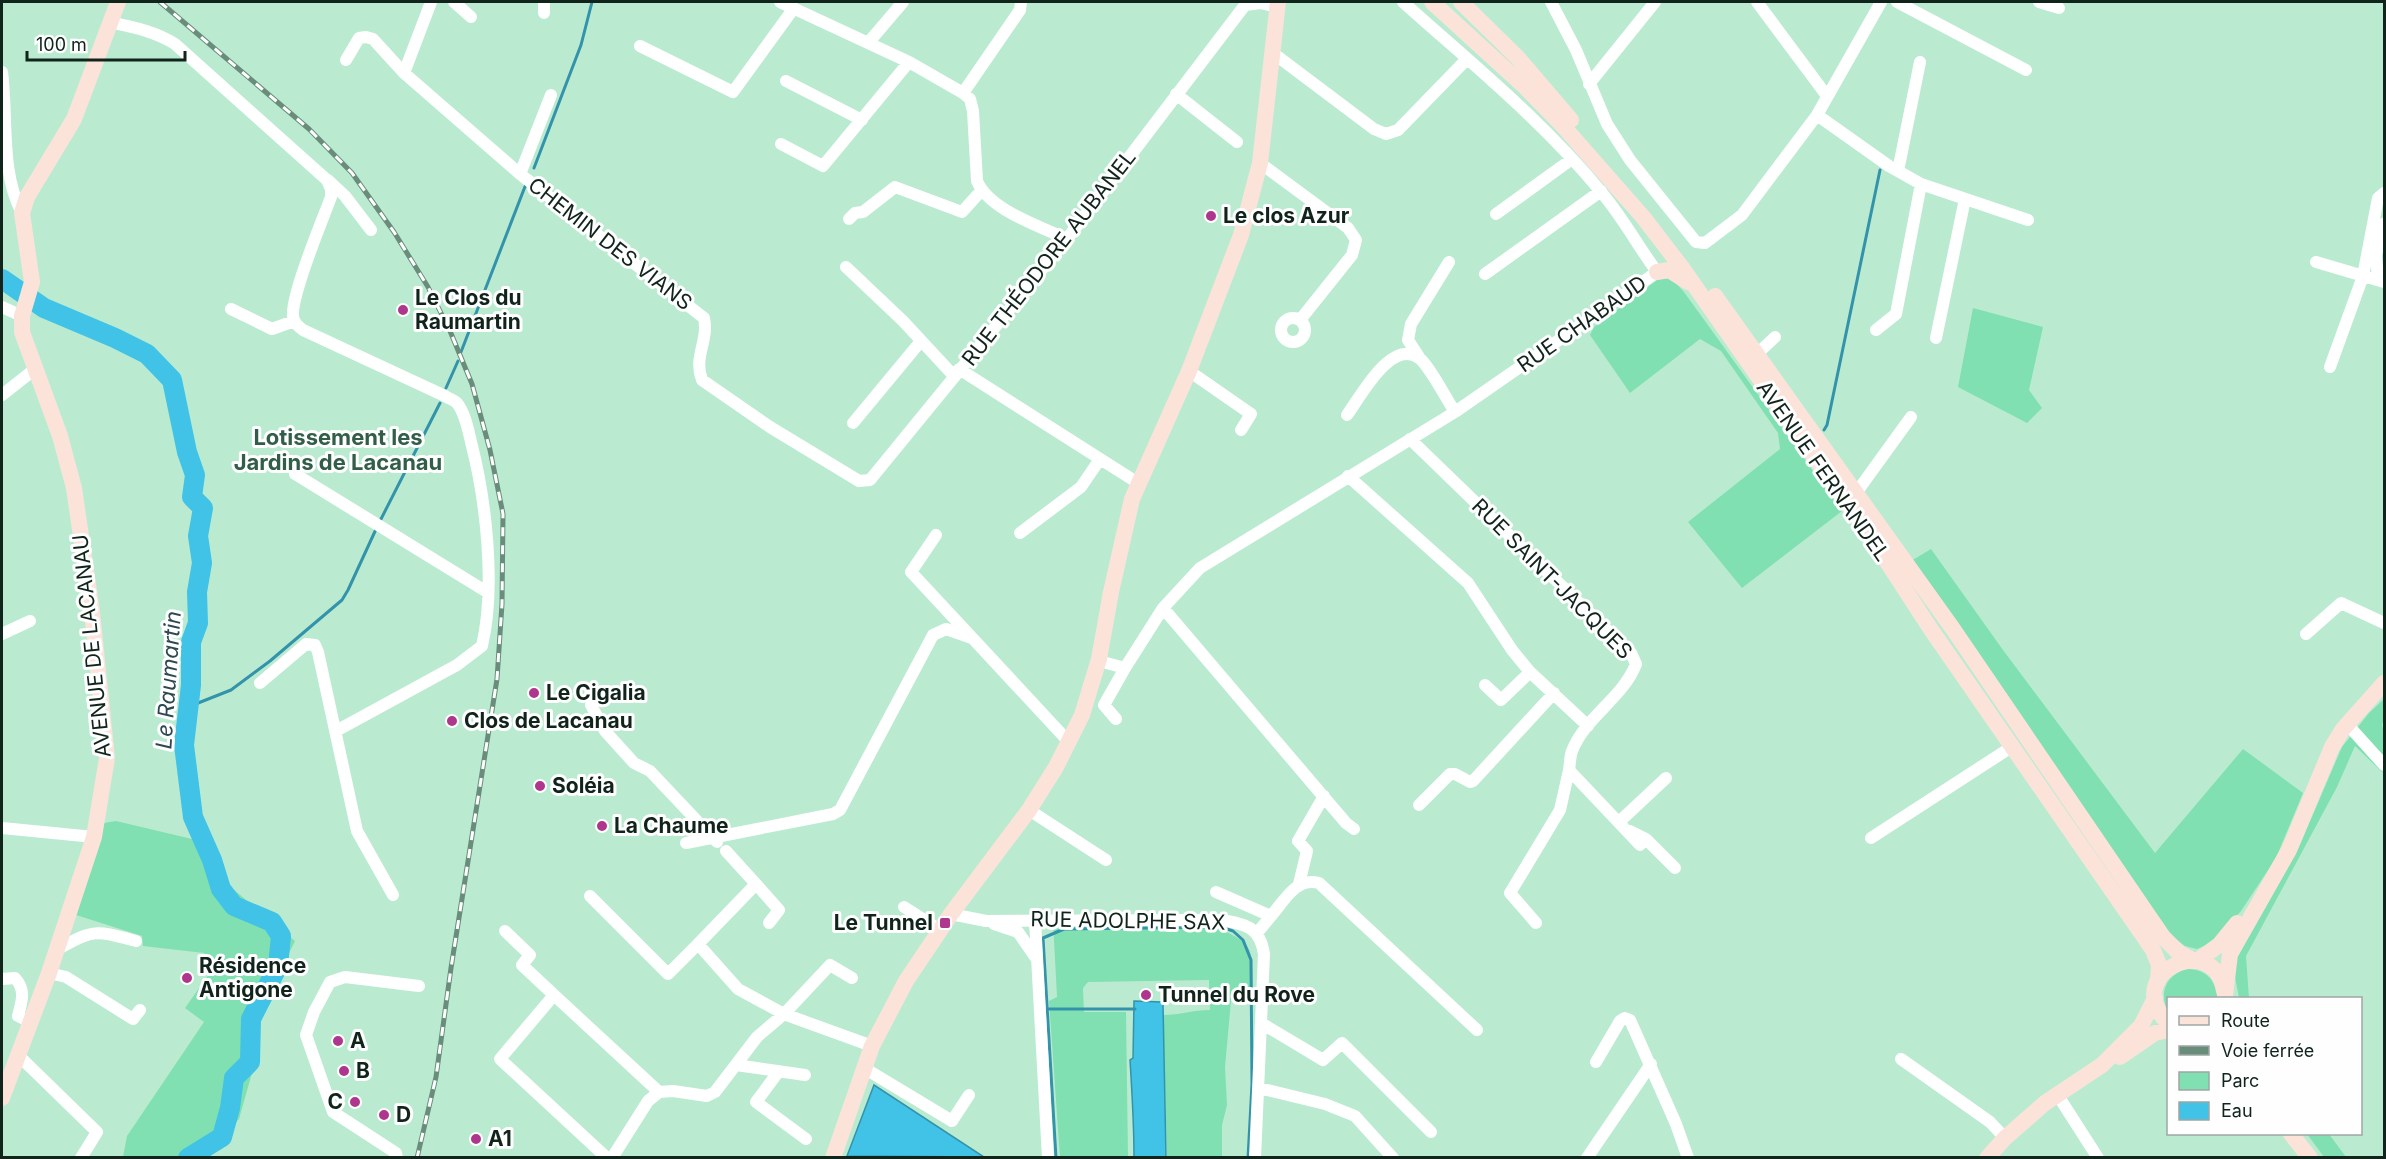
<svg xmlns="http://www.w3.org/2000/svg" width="2386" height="1159" font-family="Inter,sans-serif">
  <rect width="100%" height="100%" fill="#baebd1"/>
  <path fill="#80e0b1" d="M1660 278 1672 279 1684 292 1842 511 1742 588 1688 522 1780 449 1778 433 1721 351 1700 339 1630 393 1590 335 1594 327Z
    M1973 308 2043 327 2029 390 2042 408 2027 423 1958 387Z
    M1931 549 2003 650 2155 853 2243 749 2303 793 2276 858 2241 911 2213 942 2197 949 2185 946 2172 936 1911 561Z
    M2384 699V722L2382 724 2384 735V770L2382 772 2355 746 2337 787 2246 956 2249 998H2239L2234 972 2237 958 2299 847 2342 747 2369 713Z
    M116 821 192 839 225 905 233 889 295 941 258 1017 254 1066 239 1119 204 1157H123L127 1136 204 1022 185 1008 209 974 204 953 143 946 142 936 76 915 104 823Z
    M1053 921 1218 928C1256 945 1251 948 1253 987L1232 990 1225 1067 1227 1105 1222 1125V1157H1167L1163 1015C1180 1015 1193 1010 1210 1010L1209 980 1088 982 1083 988 1084 1012H1126L1128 1157H1060L1049 1001 1057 997Z
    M2186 969C2206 969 2215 979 2218 998H2168V1012C2159 993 2165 976 2186 969Z
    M2307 1134H2329L2346 1157H2324Z"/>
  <path fill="#41c2e7" stroke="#3393aa" stroke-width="1.5" d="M1134 1001 1162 1002 1163 1004 1166 1157H1134C1134 1124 1132 1092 1130 1060L1133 1058Z
    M874 1085 984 1157 847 1156Z"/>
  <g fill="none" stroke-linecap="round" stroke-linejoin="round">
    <path stroke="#3393aa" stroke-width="3" d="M534 168 581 45 592 2
      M461 352 526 184
      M446 388 458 361
      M1824 430 1827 425 1880 170
      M380 521 440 403
      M188 707 231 690 270 661 342 600 348 590 377 527
      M1047 1009H1135
      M1056 1158 1043 938 1064 929 1221 927 1233 931 1243 940 1251 960 1252 1084 1248 1158"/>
    <path stroke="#41c2e7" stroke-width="20" d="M2 279 44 308 115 338 147 354 172 380 187 452 195 475 192 497 203 508 198 536 202 563 197 592 198 623 191 642V685L184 745 193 817 212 860 221 889 234 906 272 922 281 936 278 966 251 1019 250 1062 234 1078 230 1108 222 1137 188 1158"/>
    <path stroke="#fff" stroke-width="12" d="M431 2 404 73 520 174 704 318C709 341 693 357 702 380L770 427 859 481 870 480 1067 239 1245 5 1260 3 1278 7
      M454 2 471 17
      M780 2 909 62 963 93 970 99 973 111 977 181C989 210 1040 226 1067 239
      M1551 2 1576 50 1607 124 1630 160 1696 242 1705 243 1742 215 1817 115 1881 2
      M1757 2 1827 96
      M1897 2 2026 70
      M2039 2 2059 8
      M544 13V2
      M109 22C132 27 155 31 175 44L327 180 331 189V197C322 221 291 295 293 316 294 323 298 326 303 330L445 396C448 398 454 400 457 403 465 413 468 429 471 442 486 500 496 586 482 646L457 665 336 731
      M868 43 903 2
      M640 46 733 92 794 8
      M1273 53 1374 129 1386 134 1398 130 1467 59
      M346 60 359 38 366 37 373 39 404 73
      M2 72C8 118 0 172 22 213
      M786 81 862 120
      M1589 84 1655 2
      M963 93 1020 10 1021 2
      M1176 94 1237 142
      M1817 115 1889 166 1921 184 2028 220
      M781 144 823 166 909 62
      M1260 163 1348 228 1356 240 1352 255 1300 320
      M1898 171 1920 62
      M520 174 551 95
      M328 180 345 196 371 230
      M1496 214 1572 159
      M849 219 855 213 863 212 895 187 962 212 981 191
      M2316 262 2384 282
      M846 267 903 321 954 376
      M1485 274 1601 191
      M2378 280 2376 255 2383 224 2384 225
      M2 307 22 316
      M231 309 272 329 294 321
      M1281 330a12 12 0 1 1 24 0a12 12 0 1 1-24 0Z
      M1876 330 1896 314 1921 184
      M1936 338 1965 199
      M1757 354 1775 337
      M1419 357 1408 340 1411 324 1449 262
      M2330 367 2363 276 2378 198 2384 193
      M959 369 1138 483
      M1189 371 1251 414 1241 430
      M2 395 35 369
      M1347 415C1361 396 1391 338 1419 358 1429 365 1447 400 1455 412
      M853 423 921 341
      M1410 439 1631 653 1636 664C1623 698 1585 717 1572 751 1570 756 1570 764 1569 770L1640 845
      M295 474 487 592
      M1348 476 1468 583 1512 650 1530 672 1588 726
      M1856 493 1911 417
      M1020 533 1081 487 1100 459
      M936 535 911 572 1068 741
      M1163 608 1346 823 1354 829
      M2 634 30 621
      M2306 634 2341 603 2384 623
      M1099 661 1125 668 1163 608 1200 568 1455 412 1657 272C1638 246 1623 218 1602 193 1543 121 1471 63 1403 2
      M260 683 306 644 315 645 318 652 357 831 393 895
      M1485 685 1501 700 1530 672
      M591 705 605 731 634 763 650 771 717 842
      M1116 719 1104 705 1125 668
      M2347 724 2384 765
      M1419 805 1450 774H1455L1470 782 1473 781 1554 693
      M1029 810 1106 860
      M1619 822 1666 778
      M2 828 94 837
      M1630 831 1646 839 1675 868
      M1871 838 2013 746
      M686 843 833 814 840 810 933 635 946 629 972 638
      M726 851 756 884
      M1299 884 1307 851 1298 841 1324 796
      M1216 892 1271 916 1257 933
      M590 896 668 974 698 944
      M904 907 940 930
      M951 914 986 921 1221 920C1246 924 1260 927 1264 954L1255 1158
      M1271 916C1285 900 1296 877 1319 883L1477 1030
      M1035 920 1048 1158
      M769 923 779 910 756 884 698 944 738 989 784 1014 872 1046
      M1536 923 1510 893 1560 810 1569 770
      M994 924 1018 932 1036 958
      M505 931 530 955 522 965 554 995
      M56 950C94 929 94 930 136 941
      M49 973 66 977 133 1019 140 1010
      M2 979 15 978C26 990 22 1001 18 1016L30 1022
      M1261 1023 1323 1060 1342 1043 1431 1132
      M18 1055 97 1132 81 1158
      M1901 1059 1990 1122 2005 1138
      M1596 1062 1620 1021 1625 1018 1630 1020 1676 1124 1688 1158
      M736 1065 805 1075
      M864 1068 952 1121 969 1095
      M779 1071 756 1102 806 1139
      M1259 1088 1325 1104 1355 1116 1393 1158
      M2057 1094 2098 1158
      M397 1158 396 1153 333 1112 306 1035 314 1012 330 982 345 977 419 986
      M607 1158 500 1059 554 995 659 1092
      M612 1158 648 1101 659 1092 673 1091 707 1096 715 1092 757 1037 784 1014 830 965 852 978
      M1587 1158 1651 1064"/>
    <path stroke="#fbe3da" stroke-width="16" d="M1432 2 1523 85 1563 126 1643 217 1683 269 1878 548 1930 628 2153 950 2159 965 2158 981
      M1461 2 1518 58 1571 120
      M1657 272 1669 270 1688 282
      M1715 296 1953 629 2163 937 2178 952 2194 961
      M2197 961 2219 945 2237 923
      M2225 996 2230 954 2289 850 2332 747 2343 729 2384 683
      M2168 1023C2119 973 2215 930 2224 991
      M2120 1057 2155 1033 2168 1030
      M2 1098 49 973 94 837 107 758 92 612 74 488 60 436 22 332V316L32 282 22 213 27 197 74 119 118 2
      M2291 1134 2310 1158
      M833 1158 872 1046 906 981 951 914 1029 810 1056 767 1082 715 1099 659 1111 592 1132 499 1189 371 1241 235 1260 163 1278 2
      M1987 1158 2005 1138 2045 1103 2102 1065 2141 1026 2155 998"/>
    <defs>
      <path id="rail" d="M160 2 309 129 352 173 394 232 428 287 450 331 472 384 490 450 503 514 502 604 497 679 451 968 436 1077 417 1158"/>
    </defs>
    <use href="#rail" stroke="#6a8d7b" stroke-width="5"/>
    <use href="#rail" stroke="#fefefe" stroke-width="3" stroke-dasharray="9" stroke-linecap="butt"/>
  </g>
  <g fill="#ae368c" stroke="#fefefe" stroke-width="2">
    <circle cx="1211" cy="216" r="6"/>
    <circle cx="403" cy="310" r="6"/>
    <circle cx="534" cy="693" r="6"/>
    <circle cx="452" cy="721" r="6"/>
    <circle cx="540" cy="786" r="6"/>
    <circle cx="602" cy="826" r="6"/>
    <rect x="939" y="917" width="12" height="12" rx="3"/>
    <circle cx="187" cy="978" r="6"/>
    <circle cx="1146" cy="995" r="6"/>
    <circle cx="338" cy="1041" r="6"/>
    <circle cx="344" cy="1071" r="6"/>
    <circle cx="355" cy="1102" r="6"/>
    <circle cx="384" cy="1115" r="6"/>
    <circle cx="476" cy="1139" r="6"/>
  </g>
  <g text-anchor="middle" stroke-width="6" stroke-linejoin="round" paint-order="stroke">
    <g font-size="21" font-weight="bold" fill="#11241b" stroke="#fefefe" text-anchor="start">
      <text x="1223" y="223">Le clos Azur</text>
      <text x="415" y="305">Le Clos du<tspan x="415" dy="24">Raumartin</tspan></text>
      <text x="546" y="700">Le Cigalia</text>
      <text x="464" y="728">Clos de Lacanau</text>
      <text x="552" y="793">Soléia</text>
      <text x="614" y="833">La Chaume</text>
      <text x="933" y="930" text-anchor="end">Le Tunnel</text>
      <text x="199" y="973">Résidence<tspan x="199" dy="24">Antigone</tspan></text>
      <text x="1158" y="1002">Tunnel du Rove</text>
      <text x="350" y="1048">A</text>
      <text x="356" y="1078">B</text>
      <text x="343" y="1109" text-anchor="end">C</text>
      <text x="396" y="1122">D</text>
      <text x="488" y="1146">A1</text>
    </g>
    <g font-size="21" fill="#11241b" stroke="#fefefe">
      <text transform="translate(610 244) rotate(38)" y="7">CHEMIN DES VIANS</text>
      <text transform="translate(1049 258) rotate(-52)" y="7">RUE THÉODORE AUBANEL</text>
      <text transform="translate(1582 324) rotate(-35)" y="7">RUE CHABAUD</text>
      <text transform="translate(1823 471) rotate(55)" y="7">AVENUE FERNANDEL</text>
      <text transform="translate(1552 579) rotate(45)" y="7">RUE SAINT-JACQUES</text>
      <text transform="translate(92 646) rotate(-96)" y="7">AVENUE DE LACANAU</text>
      <text transform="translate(1128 921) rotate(1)" y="7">RUE ADOLPHE SAX</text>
    </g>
    <g font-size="22" font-weight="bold" fill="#325e49" stroke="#fefefe">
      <text x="338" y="445">Lotissement les<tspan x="338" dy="25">Jardins de Lacanau</tspan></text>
    </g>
    <g font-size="22" font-style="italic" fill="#2d4851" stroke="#fefefe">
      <text transform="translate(168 680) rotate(-86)" y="8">Le Raumartin</text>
    </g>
  </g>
  <rect width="2386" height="1159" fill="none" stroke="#11241b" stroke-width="6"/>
  <rect x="2167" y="997" width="195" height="138" fill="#fefefe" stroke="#9fa7a3" stroke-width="1.5"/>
  <rect x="2179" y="1016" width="30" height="9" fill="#fbe3da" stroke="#9fa7a3" stroke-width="1.5"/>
  <text x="2221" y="1027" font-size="18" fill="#11241b">Route</text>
  <rect x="2179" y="1046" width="30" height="9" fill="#6a8d7b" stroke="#9fa7a3" stroke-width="1.5"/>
  <text x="2221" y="1057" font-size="18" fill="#11241b">Voie ferrée</text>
  <rect x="2179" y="1072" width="30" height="18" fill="#80e0b1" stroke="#9fa7a3" stroke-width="1.5"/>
  <text x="2221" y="1087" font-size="18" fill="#11241b">Parc</text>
  <rect x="2179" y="1102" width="30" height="18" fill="#41c2e7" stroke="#9fa7a3" stroke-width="1.5"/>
  <text x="2221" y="1117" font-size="18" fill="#11241b">Eau</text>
  <path d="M27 51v9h158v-9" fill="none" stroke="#11241b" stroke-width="3"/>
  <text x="36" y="51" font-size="18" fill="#11241b" stroke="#fefefe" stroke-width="4.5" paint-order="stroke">100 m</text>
</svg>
